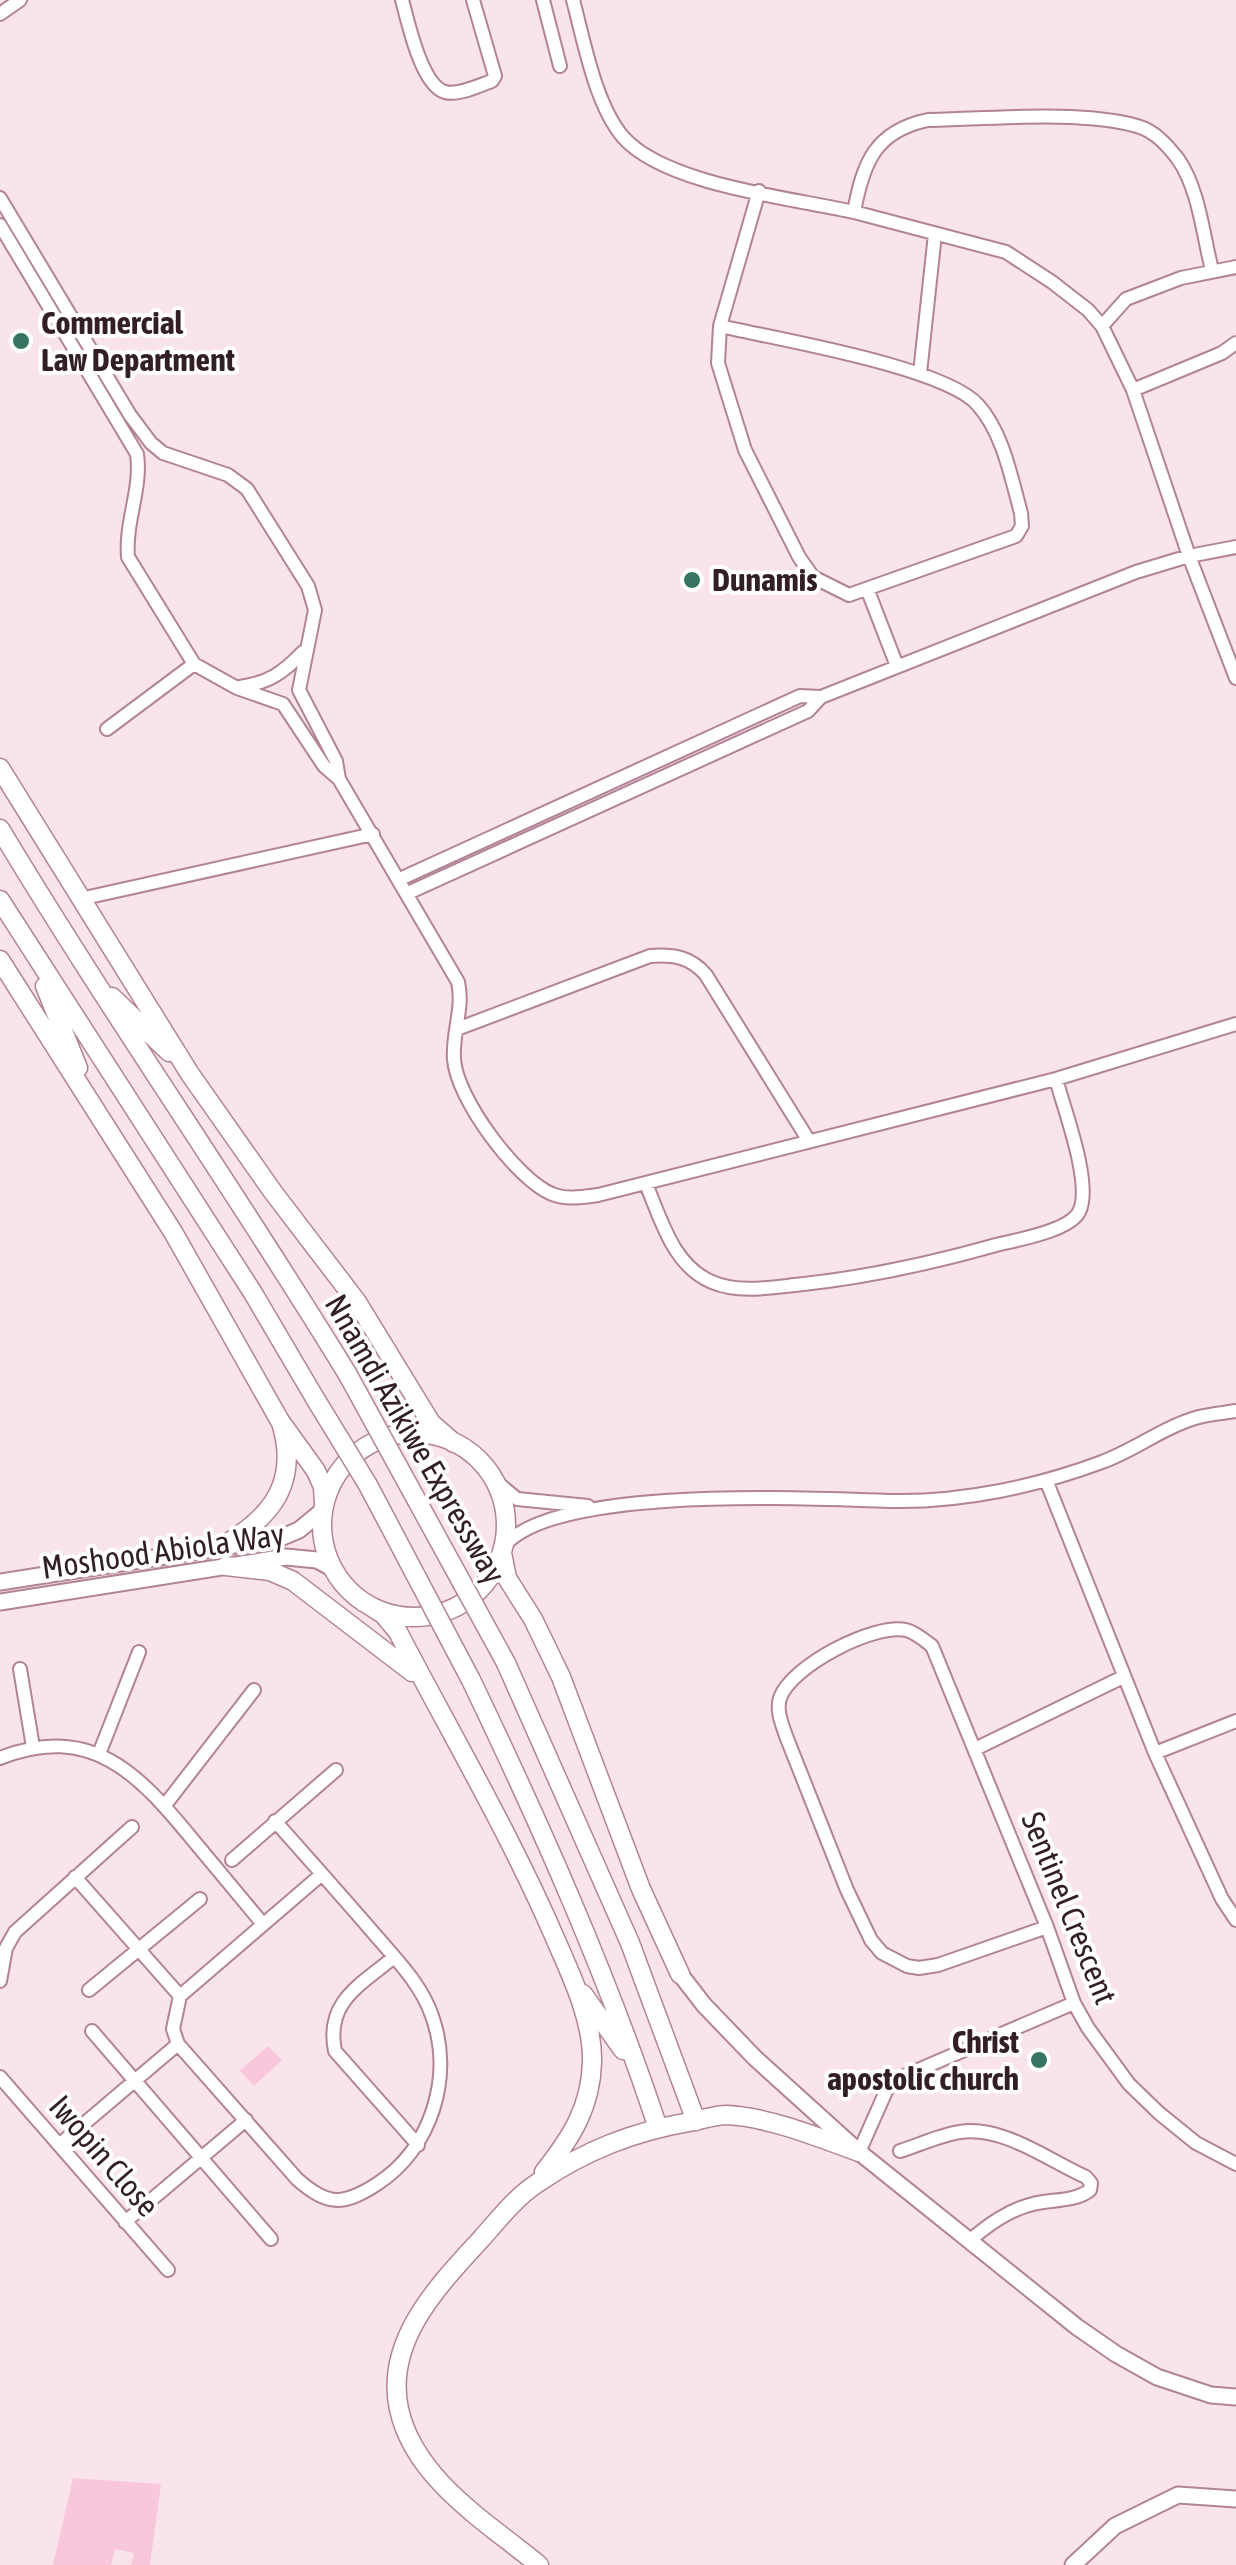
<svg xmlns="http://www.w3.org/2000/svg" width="1236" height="2565" font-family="'Asap Condensed',sans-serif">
  <rect width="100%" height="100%" fill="#f9e4ec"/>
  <path fill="#f9c7db" d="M268 2046 282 2060 254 2086 240 2071Z
    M73 2478 161 2484 150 2565H131L134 2553 115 2549 111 2565H53Z"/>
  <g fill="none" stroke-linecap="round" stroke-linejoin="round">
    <defs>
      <path id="minor" d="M402 0C408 21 421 85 445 92 458 96 480 85 492 81L495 76 473 0
        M543 0 560 66
        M573 0C584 41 595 104 623 137 665 185 792 198 854 212
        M0 14 20 0
        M0 198 130 415 151 443 163 453 228 475 247 489 308 586 315 610 299 690 336 761 339 779
        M0 225 137 454C142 489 125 521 128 557L194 664 237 688 283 704 324 766 339 779 458 982C464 1008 452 1033 454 1059 456 1098 517 1180 552 1194 566 1200 583 1197 598 1195L1056 1079 1236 1024
        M1236 267 1181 278 1126 299 1102 326 1133 390 1189 556 1236 678
        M720 326C776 339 945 367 978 405 1003 433 1011 477 1021 513L1022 526 1016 536 849 595 813 577 799 557 745 450 718 363 720 326 759 191
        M1102 326 1088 310 1052 282 1006 252 854 212C863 163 875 131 928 120 987 119 1083 110 1137 126 1155 131 1167 145 1178 159 1199 189 1203 235 1212 270
        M920 373 935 234
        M1133 390 1222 353 1236 343
        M868 591 897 666
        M240 687C268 683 283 673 303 652
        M107 729 194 664
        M400 879 800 696 821 697 1136 572 1189 556 1236 547
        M408 893 808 711 821 697
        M80 899 373 834
        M457 1029 650 956C673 954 691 957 706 975L809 1141
        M646 1184C661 1219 673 1266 712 1282 737 1293 768 1288 795 1285 864 1278 929 1264 996 1245 1016 1240 1069 1231 1079 1212 1093 1185 1064 1109 1056 1079
        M493 1479 517 1499 588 1506
        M1046 1480 1155 1753 1222 1899 1236 1920
        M503 1547C554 1484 813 1499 894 1501 964 1502 1038 1486 1102 1462 1135 1450 1165 1426 1199 1417 1211 1414 1224 1413 1236 1411
        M20 1669 33 1747
        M975 1749 1123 1677
        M1155 1753 1236 1721
        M99 1754 139 1652
        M0 1758C91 1722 139 1774 193 1840 216 1868 239 1895 262 1923
        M165 1805 254 1690
        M275 1821C307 1857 339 1893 371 1930 393 1956 421 1983 432 2016 454 2077 431 2149 377 2184 343 2206 327 2206 297 2179L178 2044 173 2029 180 1996 322 1874
        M232 1860 336 1770
        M75 1877 180 1996
        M1047 1927 938 1965 919 1968 907 1966 882 1953 871 1940 847 1890 786 1736C782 1724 776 1711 780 1698 791 1666 874 1623 906 1630 915 1632 924 1640 932 1646L1047 1927 1074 2003 1088 2028 1129 2084 1159 2113 1196 2143 1236 2164
        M394 1957C361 1985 325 2001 335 2051L418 2145
        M0 1981 6 1948 15 1932 132 1827
        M89 1990 200 1899
        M92 2031 271 2239
        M0 2077 168 2270
        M59 2145 178 2044
        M900 2151C919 2145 940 2135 960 2132 1003 2125 1049 2161 1086 2177L1091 2183 1090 2190C1075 2202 1051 2199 1033 2204 1008 2210 988 2225 969 2241
        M859 2152 887 2089 897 2079 1074 2003
        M125 2222 246 2120"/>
      <path id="major" d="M0 1582 280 1538 299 1530 322 1511
        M0 1602 286 1557 317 1560 332 1568
        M680 1974 704 2005 755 2058 859 2152 1077 2327 1116 2354 1157 2377 1211 2395 1236 2397
        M1073 2565 1115 2526 1178 2495 1236 2499"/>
      <path id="highway" d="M0 768 190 1074 273 1192 357 1302 431 1423 454 1443
        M0 829C111 1014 236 1191 348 1375
        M0 900 253 1293 316 1400
        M0 960 173 1232 280 1421 316 1471 323 1487 324 1504
        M45 986 78 1068
        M112 997 169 1052
        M322 1525a92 92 0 1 1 184 0a92 92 0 1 1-184 0Z
        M216 1550C265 1522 300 1489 282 1426
        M502 1553 507 1578 533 1619 561 1677 641 1889 680 1974
        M226 1566 270 1571 293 1581 412 1672
        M372 1607 384 1615 398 1632C452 1736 512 1837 558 1945 574 1981 593 2023 592 2062 591 2107 571 2138 544 2172
        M506 1663 630 1943 696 2121
        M471 1680C541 1826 607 1974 658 2128
        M583 1994 623 2050
        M539 2565C488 2523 414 2479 399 2409 384 2340 440 2284 482 2238 498 2220 515 2198 536 2184 584 2151 632 2132 689 2122 701 2120 715 2115 727 2115 769 2117 820 2138 859 2152"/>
    </defs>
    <use href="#minor" stroke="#b28397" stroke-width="16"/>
    <use href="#major" stroke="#b28397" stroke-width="19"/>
    <use href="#highway" stroke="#b28397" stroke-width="21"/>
    <use href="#minor" stroke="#fff" stroke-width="12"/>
    <use href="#major" stroke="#fff" stroke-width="15"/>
    <use href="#highway" stroke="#fff" stroke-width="18"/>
    <defs>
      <path id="highway-bridge" d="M348 1375 506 1663
        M316 1400 368 1485 471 1680"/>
    </defs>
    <use href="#highway-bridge" stroke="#b28397" stroke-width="21" stroke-linecap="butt"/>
    <use href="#highway-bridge" stroke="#fff" stroke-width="18"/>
  </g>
  <g fill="#367563" stroke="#fff" stroke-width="4">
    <circle cx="21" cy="341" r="10"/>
    <circle cx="692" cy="580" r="10"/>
    <circle cx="1039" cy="2060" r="10"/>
  </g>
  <g text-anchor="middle" stroke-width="8" stroke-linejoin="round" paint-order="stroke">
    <g font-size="32" font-weight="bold" fill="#311e26" stroke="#fff" text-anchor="start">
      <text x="41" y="334">Commercial<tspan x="41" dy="37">Law Department</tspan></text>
      <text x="712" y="591">Dunamis</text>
      <text x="1019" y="2053" text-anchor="end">Christ<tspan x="1019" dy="37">apostolic church</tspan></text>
    </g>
    <g font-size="32" fill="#311e26" stroke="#fff">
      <text transform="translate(415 1439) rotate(60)" y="11">Nnamdi Azikiwe Expressway</text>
      <text transform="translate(163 1551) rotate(-8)" y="11">Moshood Abiola Way</text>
      <text transform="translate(1069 1908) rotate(68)" y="11">Sentinel Crescent</text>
      <text transform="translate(104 2156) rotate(49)" y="11">Iwopin Close</text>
    </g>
  </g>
</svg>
